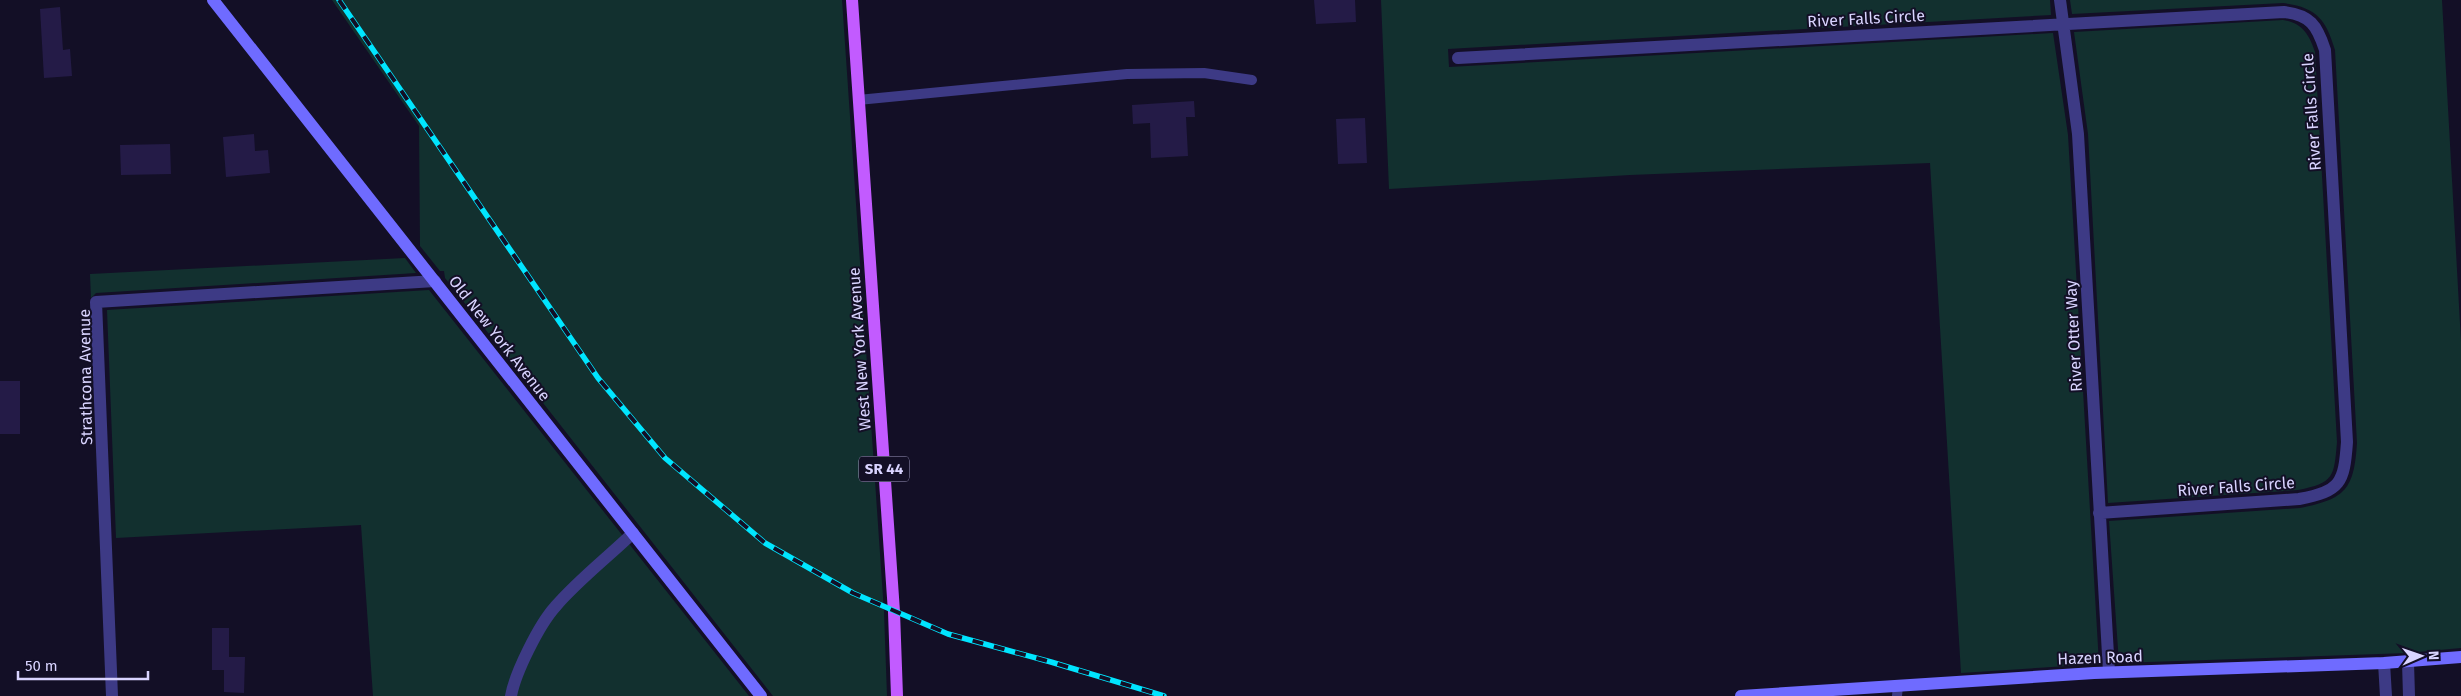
<svg xmlns="http://www.w3.org/2000/svg" width="2461" height="696" font-family="'Fira Sans',sans-serif">
  <rect width="100%" height="100%" fill="#130f26"/>
  <path fill="#12302f" d="M332 0H842L884 612 887 696H773L445 278 444 271H440L420 246 419 126Z
    M1381 0H2050L2051 15 1448 49 1449 67 2053 33 2068 135 2099 664 1961 673 1930 163 1630 175 1389 189Z
    M2070 0H2442L2461 342V648L2407 653 2119 663 2109 521 2300 508C2346 499 2354 489 2357 443L2335 50C2326 19 2316 7 2283 3L2072 14Z
    M2283 20C2302 23 2309 34 2315 52L2337 442C2334 477 2334 483 2298 490L2108 503 2088 134 2074 32Z
    M405 258 416 273 96 293 91 298 90 274Z
    M429 290 749 696H373L361 525 116 538 107 310Z"/>
  <path fill="#241b47" d="M1314 0H1355L1356 22 1316 24Z
    M60 7 63 50 70 49 72 76 44 78 40 9Z
    M1194 101 1195 117H1186L1188 156 1151 158 1150 123 1133 124 1132 105Z
    M1365 118 1367 163 1338 164 1336 119Z
    M254 134 255 151 268 150 270 173 226 177 223 137Z
    M170 144 171 174 121 175 120 145Z
    M0 381H20V434H0Z
    M212 628H229V657H245L244 693 224 692V670H212Z"/>
  <g fill="none" stroke-linecap="round" stroke-linejoin="round">
    <path stroke="#3d3a85" stroke-width="10" d="M858 100 1127 74 1204 73 1252 80
      M1897 696 1898 686"/>
    <path stroke="#3d3a85" stroke-width="12" d="M2060 0 2078 134 2109 672
      M1458 58 2284 12C2310 15 2317 25 2325 50L2347 442C2344 483 2341 491 2299 499L2099 513
      M2408 662 2409 696
      M2384 663 2386 696
      M112 696 96 302 435 281
      M511 696C515 673 539 625 555 607 577 581 608 557 633 533"/>
    <path stroke="#6f6bff" stroke-width="12" d="M213 0 761 696
      M1741 696 2094 673 2384 663 2461 657"/>
    <path stroke="#c25bff" stroke-width="12" d="M852 0 894 612 897 696"/>
    <defs>
      <path id="rail" d="M339 0 598 378 665 458 765 543 853 593 948 634 1051 662 1164 696"/>
    </defs>
    <use href="#rail" stroke="#00e5ff" stroke-width="5.5"/>
    <use href="#rail" stroke="#130f26" stroke-width="4" stroke-dasharray="11" stroke-linecap="butt"/>
  </g>
  <g text-anchor="middle" stroke-width="4" stroke-linejoin="round" paint-order="stroke">
    <rect fill="#130f26" stroke="#9e99be" stroke-width="1" x="859" y="456.5" width="50" height="25" rx="4"/>
    <g font-size="15" font-weight="bold" fill="#d9d4ff">
      <text x="884" y="474">SR 44</text>
    </g>
    <g font-size="16" fill="#d9d4ff" stroke="#130f26">
      <text transform="translate(1866 18) rotate(-3)" y="6">River Falls Circle</text>
      <text transform="translate(2311 112) rotate(-94)" y="6">River Falls Circle</text>
      <text transform="translate(2073 336) rotate(-93)" y="6">River Otter Way</text>
      <text transform="translate(500 338) rotate(52)" y="6">Old New York Avenue</text>
      <text transform="translate(859 349) rotate(-94)" y="6">West New York Avenue</text>
      <text transform="translate(85 377) rotate(-91)" y="6">Strathcona Avenue</text>
      <text transform="translate(2236 486) rotate(-4)" y="6">River Falls Circle</text>
      <text transform="translate(2100 657) rotate(-2)" y="6">Hazen Road</text>
    </g>
  </g>
  <g transform="translate(2421 656) rotate(88)" stroke="#130f26" stroke-width="4" paint-order="stroke">
  <path d="M0-4L9 19L0 12L-9 19Z" fill="#d9d4ff"/>
  <text y="-8" font-size="14" font-weight="bold" text-anchor="middle" fill="#d9d4ff">N</text>
  </g>
  <path d="M18 671v8h130v-8" fill="none" stroke="#d9d4ff" stroke-width="2.5"/>
  <text x="25" y="671" font-size="15" fill="#d9d4ff" stroke="#130f26" stroke-width="4" paint-order="stroke">50 m</text>
</svg>
